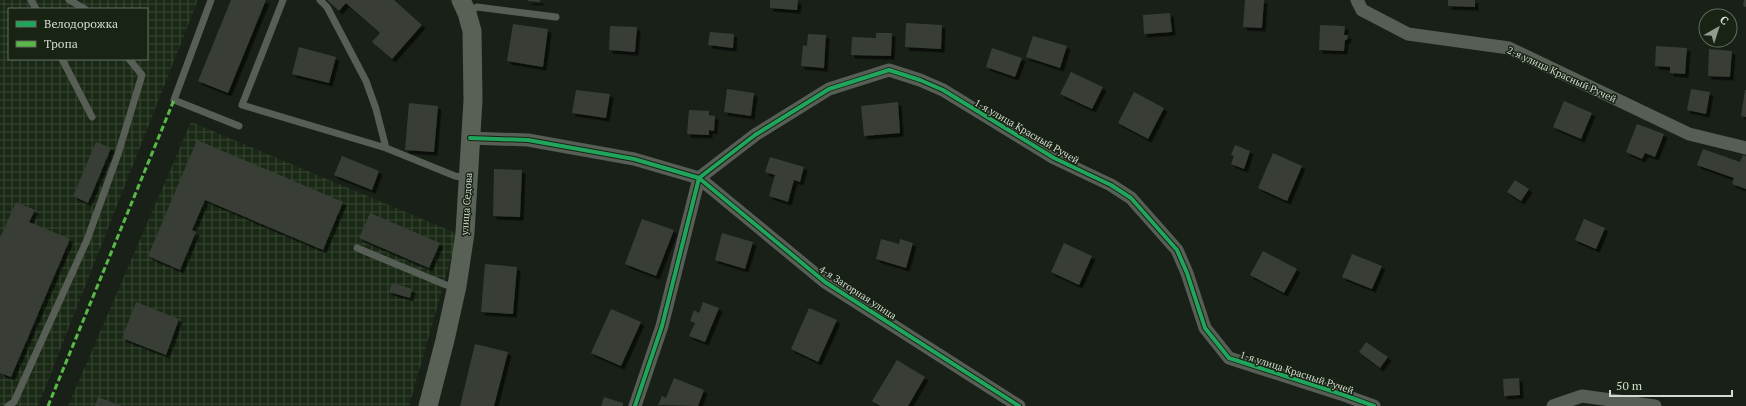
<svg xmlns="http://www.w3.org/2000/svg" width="1746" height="406" font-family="'PT Serif',serif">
  <defs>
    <pattern id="industrial-grid" width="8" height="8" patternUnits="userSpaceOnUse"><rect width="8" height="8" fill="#1a2915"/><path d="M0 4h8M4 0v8" fill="none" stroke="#3a4736"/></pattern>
    <filter id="shadow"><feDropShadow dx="3.5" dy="3.5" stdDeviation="0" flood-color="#0009"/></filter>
  </defs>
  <rect width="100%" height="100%" fill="#192018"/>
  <path fill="url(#industrial-grid)" fill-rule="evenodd" d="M0 0H198L38 406H0ZM9 9H147V59H9Z
    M191 122 458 234 409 406H68Z"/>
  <path fill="#373e36" filter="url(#shadow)" d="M231 0H266L228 93 198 81Z
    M327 0H394L422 25 392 59 372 42 380 33 346 3 339 11Z
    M528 0H540V2L528 1Z
    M770 0H798L797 10 770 8Z
    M1245 0H1264L1262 28 1243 27Z
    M1448 0H1475V7L1448 6Z
    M1744 0H1746V7L1743 6Z
    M1170 13 1172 32 1144 34 1143 15Z
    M906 23 942 25 941 49 905 47Z
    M513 24 548 29 543 67 507 61Z
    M1320 25 1345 26 1344 35H1348L1347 40H1345L1344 51 1319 50Z
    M610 26 637 27 635 52 609 50Z
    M710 32 734 34 733 48 708 45Z
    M876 33H892L891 56 851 55 852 37 876 38Z
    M808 34 826 35 824 68 801 66 803 45 807 46Z
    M1033 36 1067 46 1060 68 1026 57Z
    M1656 46 1687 48 1685 74 1670 73V67L1655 66Z
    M299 47 336 57 329 83 292 74Z
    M992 48 1022 58 1015 77 986 67Z
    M1709 49 1732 51 1730 77 1708 76Z
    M1071 72 1103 87 1092 109 1060 94Z
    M727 89 754 93 751 116 724 112Z
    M1691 89 1710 92 1706 114 1687 110Z
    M576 90 610 94 606 118 572 113Z
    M1745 90H1746V117L1741 116Z
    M1134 92 1164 108 1148 139 1118 123Z
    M1564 101 1592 113 1581 139 1553 127Z
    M898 102 900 133 864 136 861 106Z
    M409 103 438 106 434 152 405 150Z
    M689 110 709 111V115L715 116 714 131 709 130V135L687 134Z
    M1637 124 1664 134 1655 157 1645 153 1642 159 1626 152Z
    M197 140 343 202 323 250 205 200 192 230 196 232 180 270 148 256Z
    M96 142 111 148 88 203 73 196Z
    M1235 145 1250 151 1244 169 1231 164 1234 156 1231 155Z
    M1703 149 1740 162 1743 155 1746 156V189L1732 184 1734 178 1697 165Z
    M1273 153 1302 166 1287 201 1258 188Z
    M342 156 379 171 372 190 334 175Z
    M770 157 804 167 800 182 794 180 788 202 769 196 775 175 765 172Z
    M494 169 522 170 520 217 493 216Z
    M1515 180 1529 189 1521 201 1507 192Z
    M16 202 35 210 29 222 70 239 11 377 0 373V238Z
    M370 213 440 243 429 268 359 238Z
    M642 219 674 230 656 276 625 264Z
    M1584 219 1605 228 1596 249 1575 240Z
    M722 233 753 242 745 269 715 260Z
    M881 239 899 244 900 239 913 243 906 268 876 259Z
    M1064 243 1092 256 1079 285 1051 272Z
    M1263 251 1297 269 1284 293 1250 275Z
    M1352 254 1382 266 1372 289 1342 277Z
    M485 264 517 267 513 314 481 312Z
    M392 283 412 289 410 298 389 292Z
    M136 302 179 319 166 355 122 338Z
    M703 302 719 308 705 342 689 336 695 323 690 321 694 310 699 313Z
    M809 308 837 320 818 362 791 349Z
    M611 309 641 322 621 366 591 353Z
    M1366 342 1388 357 1380 368 1359 352Z
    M475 344 508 352 494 406H460Z
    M897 360 925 377 908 406H880L872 401Z
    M674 378 704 390 698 406 658 405 662 396 666 398Z
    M1519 378 1520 395 1504 396 1503 379Z
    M98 397 122 406H95Z
    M604 397 623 403V406H601Z"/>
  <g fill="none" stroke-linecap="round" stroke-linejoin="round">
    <path stroke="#575e55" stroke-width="7" d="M31 0 36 9
      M69 0 85 9
      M211 0 174 100 239 126
      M283 0 242 105 386 148 455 176 467 178
      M320 0 327 7 366 81 376 109 386 148
      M467 13 477 7 556 17
      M62 59 92 117
      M357 248 446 285 456 286
      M8 406 14 402 87 240 118 154 142 75 129 59"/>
    <path stroke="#575e55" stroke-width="13" d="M1357 0 1362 10 1408 34 1509 48 1689 134 1746 148
      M470 138 528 140 634 159 699 178 825 282 1019 406
      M635 406 662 326 699 178 755 135 829 89 889 70 920 80 943 90 1054 158 1111 185 1131 198 1177 250 1187 273 1205 328 1229 358 1341 394 1374 406
      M1553 406 1582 396 1655 406"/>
    <path stroke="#596156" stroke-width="19" d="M428 406 445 340 457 286 465 233 473 100 472 31 467 13 461 0"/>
    <path stroke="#58b947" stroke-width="3" stroke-dasharray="6 3" stroke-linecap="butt" d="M48 406 174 100"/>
    <defs>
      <path id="cycleway" d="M470 138 528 140 634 159 699 178 825 282 1019 406
        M635 406 662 326 699 178 755 135 829 89 889 70 920 80 943 90 1054 158 1111 185 1131 198 1177 250 1187 273 1205 328 1229 358 1341 394 1374 406"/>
    </defs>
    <use href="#cycleway" stroke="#182314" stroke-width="6"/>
    <use href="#cycleway" stroke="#20a55d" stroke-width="4"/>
  </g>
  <g text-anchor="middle" stroke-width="3" stroke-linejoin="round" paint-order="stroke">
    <g font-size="10" fill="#d4dcd1" stroke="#182314">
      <text transform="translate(1562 74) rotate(25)" y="4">2-я улица Красный Ручей</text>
      <text transform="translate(1027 131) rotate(30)" y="4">1-я улица Красный Ручей</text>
      <text transform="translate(466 204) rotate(-86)" y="4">улица Седова</text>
      <text transform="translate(858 292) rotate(33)" y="4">4-я Загорная улица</text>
      <text transform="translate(1297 372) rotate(18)" y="4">1-я улица Красный Ручей</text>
    </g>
  </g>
  <rect x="8" y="8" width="140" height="52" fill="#182314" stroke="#636d60"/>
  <rect x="16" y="21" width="20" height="6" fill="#20a55d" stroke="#636d60"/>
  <text x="44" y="28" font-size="12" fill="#d4dcd1">Велодорожка</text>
  <rect x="16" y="41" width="20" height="6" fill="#58b947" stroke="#636d60"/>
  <text x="44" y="48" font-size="12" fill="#d4dcd1">Тропа</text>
  <g transform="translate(1718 28) rotate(39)"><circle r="19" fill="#182314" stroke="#636d60"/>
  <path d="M0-3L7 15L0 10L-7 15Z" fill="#939a90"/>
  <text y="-6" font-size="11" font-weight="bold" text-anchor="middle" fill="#d4dcd1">С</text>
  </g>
  <path d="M1610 390v6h122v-6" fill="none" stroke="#d4dcd1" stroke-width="2"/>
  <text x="1616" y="390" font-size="12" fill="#d4dcd1" stroke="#182314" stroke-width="3" paint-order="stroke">50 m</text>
</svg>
